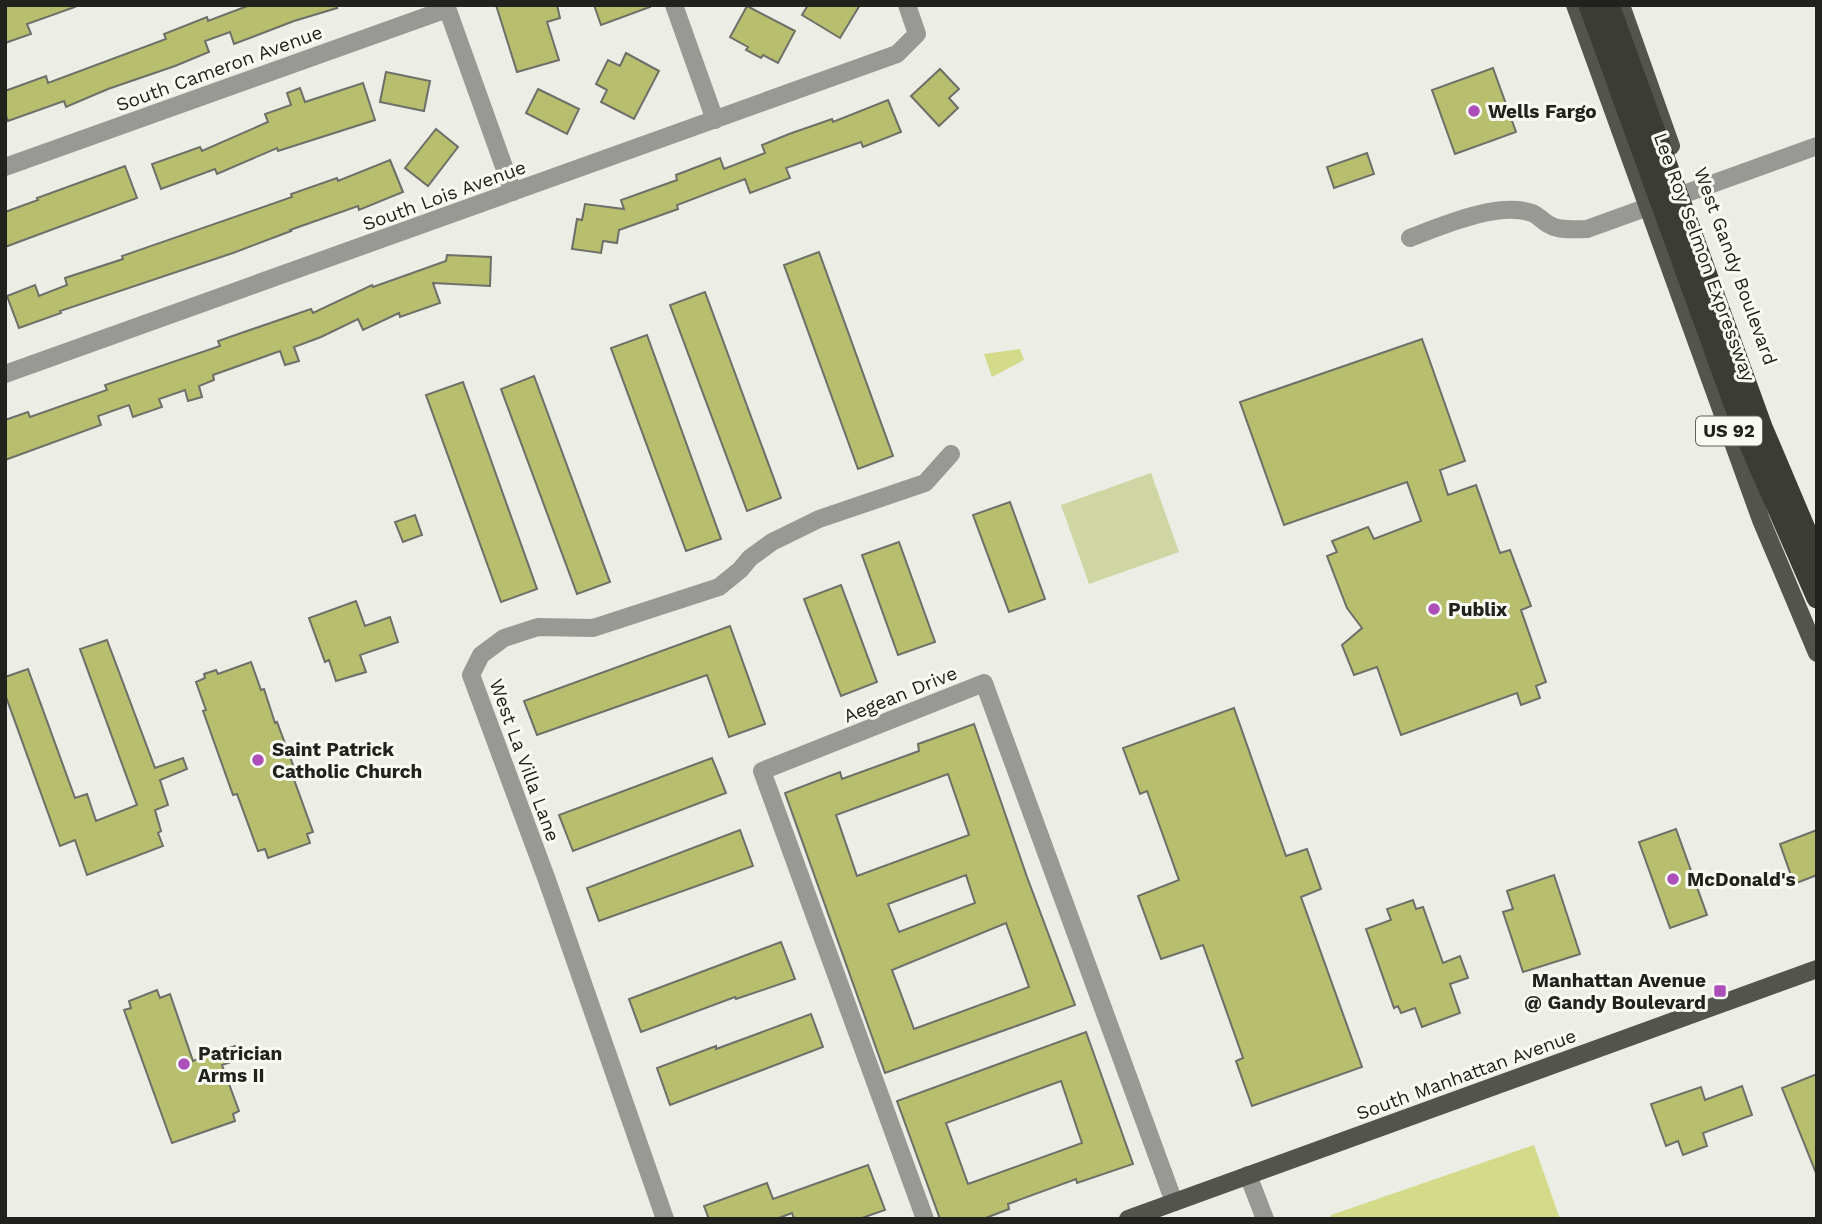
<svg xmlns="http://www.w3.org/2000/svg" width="1822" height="1224" font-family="'Work Sans',sans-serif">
  <rect width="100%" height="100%" fill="#ecede5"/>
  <path fill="#d0d5a4" d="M1151 473 1179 552 1089 584 1061 505Z"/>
  <path fill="#d3da89" d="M1020 349 1024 360 992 377 984 354Z
    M1534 1145 1560 1219H1330L1331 1215Z"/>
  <path fill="#b7be6e" stroke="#6e6f68" stroke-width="2" fill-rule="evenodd" d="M5 5H74L75 7 27 24 31 34 5 43Z
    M250 5H336L337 8 294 21 234 44 230 32 205 41 209 52 175 66 108 89 66 107 64 101 8 121 5 113V91L46 76 48 83 166 39 164 34 207 17 208 21Z
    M496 5H557L560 18 547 22 559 60 517 72Z
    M594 5H649L650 7 601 25Z
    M808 5H860L840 38 802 15Z
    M747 6 795 31 778 63 763 55 761 58 746 50 748 47 730 37Z
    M626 53 659 71 634 119 601 102 607 90 596 84 608 60 620 66Z
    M1493 68 1516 132 1455 154 1432 90Z
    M940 69 959 89 949 98 958 108 939 126 911 96Z
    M386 72 430 81 424 111 380 102Z
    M363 83 375 120 278 151 277 148 217 174 215 169 161 189 152 164 200 147 202 151 268 122 265 114 291 105 287 93 300 88 305 102Z
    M538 89 579 109 567 134 526 113Z
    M888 100 901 132 863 147 861 142 786 168 790 178 750 193 745 179 677 205 678 209 619 230 617 243 603 241 601 253 572 249 577 219 582 220 585 204 624 209 621 200 677 180 676 175 720 158 724 169 765 153 762 145 789 134 832 119 833 122Z
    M436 129 458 147 428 186 405 168Z
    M1367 153 1374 174 1334 188 1327 167Z
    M390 160 403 192 359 210 358 206 290 230 291 231 233 253 60 311 61 313 19 328 7 296 35 285 39 296 67 285 65 278 123 259 122 256 292 197 291 194 337 178 338 181Z
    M125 166 137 198 5 247V212L38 200 37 198Z
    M819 252 893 456 858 469 784 265Z
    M447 255 491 257 490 286 433 283 440 303 400 317 399 313 363 330 358 319 321 337 294 347 299 361 285 365 280 351 213 375 214 380 199 386 202 397 188 401 185 390 159 399 162 407 133 417 129 405 98 416 101 425 5 460V420L28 412 30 417 107 390 105 385 220 346 218 341 311 309 313 313 372 285 373 287 446 261Z
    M705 292 781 498 747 511 670 305Z
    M647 335 721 539 686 551 611 348Z
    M1422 339 1465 461 1440 470 1448 495 1476 485 1500 553 1510 550 1531 606 1521 610 1546 682 1536 686 1540 698 1521 705 1517 693 1401 735 1377 667 1354 675 1342 645 1362 628 1347 608 1327 556 1337 552 1332 541 1368 527 1374 539 1421 521 1407 482 1284 525 1240 402Z
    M534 376 610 582 577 594 501 389Z
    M463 382 537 589 501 602 426 395Z
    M1010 502 1045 599 1009 612 973 515Z
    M415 515 422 535 403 542 395 522Z
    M899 542 935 642 898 655 862 555Z
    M841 585 877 682 841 696 804 599Z
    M356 601 365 626 390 617 398 642 360 655 366 672 336 681 329 660 325 662 309 618Z
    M730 626 765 724 729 737 707 675 537 735 524 701Z
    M107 640 155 768 183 758 187 769 160 780 168 805 155 810 161 831 158 833 163 846 87 875 75 840 60 846 5 694V677L28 669 75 798 87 794 96 821 137 805 80 649Z
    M251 662 261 690 264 689 275 723 277 722 296 773 292 774 313 832 307 834 310 843 268 858 265 849 258 851 237 794 233 795 203 711 206 710 196 682 205 678 204 674 216 670 218 674Z
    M1234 708 1286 856 1307 849 1321 889 1301 897 1362 1067 1252 1106 1236 1061 1243 1058 1203 945 1161 959 1138 896 1179 880 1147 791 1140 794 1123 748Z
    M974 724 1027 877 1075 1005 885 1073 785 793 840 772 842 779 919 751 918 744ZM948 774 969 835 857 876 836 815ZM966 875 975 903 899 932 888 904ZM1006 923 1029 987 914 1029 892 970Z
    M712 758 726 793 573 851 559 815Z
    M1676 829 1707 915 1670 928 1639 842Z
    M740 830 753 866 599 921 587 888Z
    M1817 830V875L1794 884 1780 844Z
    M1554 875 1580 954 1523 972 1503 912 1513 909 1507 891Z
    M1413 900 1416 909 1423 907 1443 963 1460 956 1468 978 1450 984 1460 1013 1422 1027 1415 1008 1401 1013 1398 1006 1394 1008 1366 929 1391 920 1387 909Z
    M781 942 795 979 736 999 735 997 641 1032 629 999Z
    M157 990 160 998 170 994 193 1061 235 1046 240 1059 222 1065 239 1111 233 1114 235 1121 172 1143 124 1010 131 1008 129 1001Z
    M811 1014 823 1047 670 1105 657 1068 716 1046V1049Z
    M1086 1032 1133 1164 1077 1183 1076 1179 1008 1204 1009 1209 983 1219H940L897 1101ZM1061 1081 1082 1143 968 1184 946 1123Z
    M1817 1074V1173H1816L1782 1088Z
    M1742 1086 1752 1115 1703 1133 1707 1146 1683 1155 1678 1141 1666 1146 1651 1104 1701 1087 1705 1100Z
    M868 1165 885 1210 859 1219H794L792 1213 776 1219H709L704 1206 767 1183 773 1199Z"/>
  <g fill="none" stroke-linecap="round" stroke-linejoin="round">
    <path stroke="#989895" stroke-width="18" d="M446 5 513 192
      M674 5 715 120
      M5 167 447 9
      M1410 238C1441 226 1499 201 1532 213 1538 215 1543 222 1550 225 1559 231 1576 229 1587 229L1817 146
      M5 374 897 54 917 34 907 5
      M1248 1175 1265 1219
      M665 1219 547 880 471 675 481 655 504 638 538 627 593 628 719 587 740 570 750 558 772 542 819 519 925 483 951 454
      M925 1219 762 771 984 683 1174 1202"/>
    <path stroke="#53544e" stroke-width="18" d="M1575 5 1761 520 1817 653
      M1621 5 1671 146
      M1128 1219 1817 969"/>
    <path stroke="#3c3c36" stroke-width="21" d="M1589 5 1745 434 1817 598
      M1609 5 1762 427 1817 557"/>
  </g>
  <g fill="#ac4fb9" stroke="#f9faf2" stroke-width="2.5">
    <circle cx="1474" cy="111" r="7"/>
    <circle cx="1434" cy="609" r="7"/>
    <circle cx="258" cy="760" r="7"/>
    <circle cx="1673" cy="879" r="7"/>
    <rect x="1713" y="984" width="14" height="14" rx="3.5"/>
    <circle cx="184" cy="1064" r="7"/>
  </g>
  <g text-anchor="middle" stroke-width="6" stroke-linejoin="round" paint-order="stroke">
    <rect fill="#f9faf2" stroke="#62625e" stroke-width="2" x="1696" y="416.5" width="66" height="29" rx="5"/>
    <g font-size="18" font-weight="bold" fill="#21211e">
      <text x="1729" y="437">US 92</text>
    </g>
    <g font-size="19" fill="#21211e" stroke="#f9faf2">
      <text transform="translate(219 68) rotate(-20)" y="7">South Cameron Avenue</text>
      <text transform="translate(444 195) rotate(-20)" y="7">South Lois Avenue</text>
      <text transform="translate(1705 257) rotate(70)" y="7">Lee Roy Selmon Expressway</text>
      <text transform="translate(1736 266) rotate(70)" y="7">West Gandy Boulevard</text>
      <text transform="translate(900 694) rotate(-22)" y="7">Aegean Drive</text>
      <text transform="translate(525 760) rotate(70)" y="7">West La Villa Lane</text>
      <text transform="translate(1466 1074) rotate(-20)" y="7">South Manhattan Avenue</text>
    </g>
    <g font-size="19" font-weight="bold" fill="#21211e" stroke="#f9faf2" text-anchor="start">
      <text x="1488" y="118">Wells Fargo</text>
      <text x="1448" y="616">Publix</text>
      <text x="272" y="756">Saint Patrick<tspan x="272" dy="22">Catholic Church</tspan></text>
      <text x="1687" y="886">McDonald's</text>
      <text x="1706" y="987" text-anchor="end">Manhattan Avenue<tspan x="1706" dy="22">@ Gandy Boulevard</tspan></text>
      <text x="198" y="1060">Patrician<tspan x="198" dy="22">Arms II</tspan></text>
    </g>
  </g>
  <rect width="1822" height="1224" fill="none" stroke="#21211e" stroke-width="14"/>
</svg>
